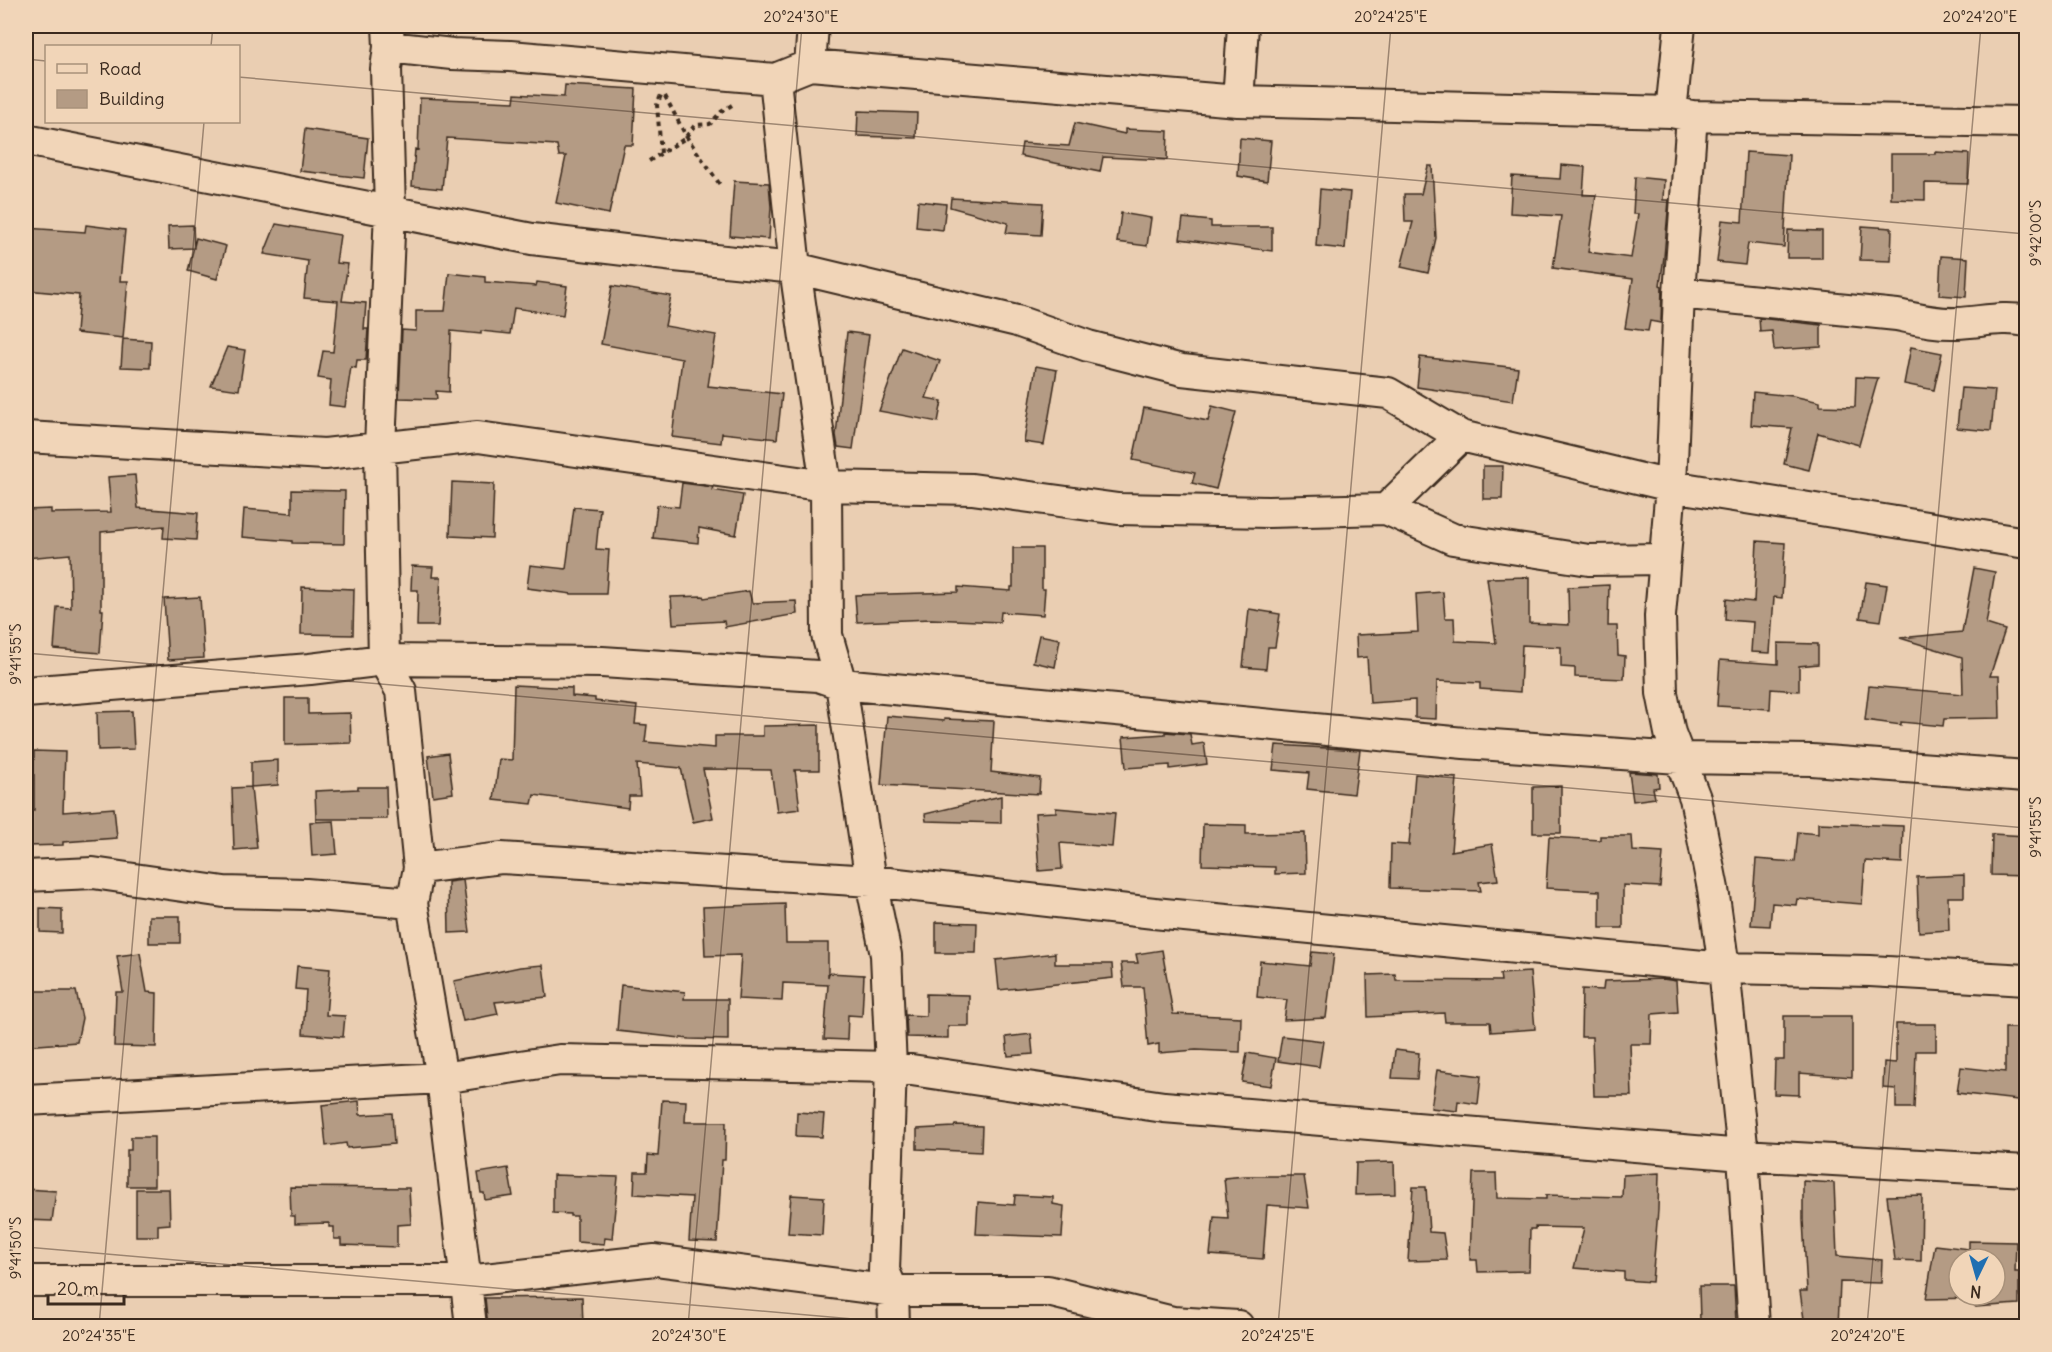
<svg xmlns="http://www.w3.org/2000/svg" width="2052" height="1352" font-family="Delius,sans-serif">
  <rect width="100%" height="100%" fill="#eaceb2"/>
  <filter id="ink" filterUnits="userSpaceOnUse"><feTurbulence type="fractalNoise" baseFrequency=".0167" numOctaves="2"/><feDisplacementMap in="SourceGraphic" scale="12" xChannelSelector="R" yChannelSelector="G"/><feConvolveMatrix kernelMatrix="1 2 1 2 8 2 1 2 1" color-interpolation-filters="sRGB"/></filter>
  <g filter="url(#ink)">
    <path fill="#b49b84" stroke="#3b2a1e" stroke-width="1.5" fill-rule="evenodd" d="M565 85 636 89 633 145H624L609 214 556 203 566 156H559L557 145 447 138 442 189 412 186 415 149 418 150 420 98 514 102 515 94 564 97Z
      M858 111 917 113 916 138 857 136Z
      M1075 123 1125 134V129L1168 131 1167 160 1103 157 1100 172 1020 156 1022 143 1069 146Z
      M305 129 368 138 364 178 300 171Z
      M1240 138 1271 141 1267 181 1238 176Z
      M1746 152 1789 155 1784 247 1748 243 1745 265 1717 262 1722 220 1742 222Z
      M1935 152 1969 154 1968 184 1925 183V200L1891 199V154H1935Z
      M1561 165 1585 167 1583 195H1596L1588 252 1631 258 1638 214H1633L1635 177 1664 180 1663 200H1669L1664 257 1660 285 1662 286 1661 323 1650 321 1648 331 1625 328 1633 279 1553 268 1561 216 1510 213 1512 176 1560 179Z
      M1428 166H1432L1436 238 1428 273 1401 267 1413 222H1405L1404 194H1421Z
      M734 181 769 183 771 207 769 239 730 236Z
      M1320 189 1350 192 1345 249 1316 246Z
      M951 198 1043 203 1041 235 1006 233 1008 223 950 207Z
      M918 201 946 204 943 230 916 227Z
      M1121 213 1151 218 1147 246 1117 242Z
      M1183 218 1211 221V227H1272V251L1180 239Z
      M276 224 340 235 336 263 348 264 342 301 366 303 364 329H368L366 360H357L356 368 351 367 345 407 329 405 331 380 318 378 323 351 333 352 338 301 304 298 308 261 264 254Z
      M86 225 125 230 120 281H128L123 338 76 333 79 295 26 290V228L85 232Z
      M193 225 194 248 169 249 168 226Z
      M1862 226 1892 228 1891 261 1860 260Z
      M1788 230 1822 231V258H1787Z
      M196 238 226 246 217 279 188 271Z
      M1941 256 1968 258 1966 297 1939 295Z
      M449 273 485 277V282L536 286 537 282 567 286 563 315 514 308 510 334 481 331V334L451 331 449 392 436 391 437 399 399 398 402 330 416 331V311H445Z
      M612 286 671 296 665 326 716 335 708 386 782 394 777 439 722 433 721 443 672 437 682 359 601 344Z
      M1759 318 1821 325V347L1774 350 1772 331 1760 332Z
      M847 332 869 335 853 449 838 447 836 435Z
      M123 339 151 341 150 368 121 367Z
      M227 347 245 350 239 390 211 386Z
      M1911 347 1942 353 1934 390 1904 384Z
      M902 348 940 361 926 398 942 401 938 422 879 411Z
      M1420 357 1518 368 1513 401 1417 387Z
      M1036 366 1057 370 1044 445 1024 442Z
      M1856 377 1878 378 1859 445 1818 433 1809 470 1784 464 1792 428 1751 425 1753 392 1793 396 1820 402V406L1855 407Z
      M1961 388 1995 390 1991 431 1957 428Z
      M1212 406 1236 412 1216 489 1192 483 1195 473 1133 460 1144 408 1208 421Z
      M1483 466H1503L1502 499H1483Z
      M135 475 138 508 198 513 196 540 163 538 164 526 101 532V610H103L100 653 54 649 57 607 71 608 70 554 26 558V510L51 509V513L111 512 108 477Z
      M452 482 494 484 492 538 450 536Z
      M682 483 713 487 712 490 743 495 736 535 699 528 698 543 653 538 657 505 679 507Z
      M292 490 345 491 344 544 292 543V541L242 537 244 509 292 513Z
      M574 507 600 509 596 549 609 550 606 594H572L527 588 530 565 566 569Z
      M1757 541 1785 543 1782 598 1774 597 1770 653 1751 652 1753 622 1725 620 1726 599 1754 602Z
      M1013 548H1042V589H1045L1043 615 1001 612 1000 622 931 619 857 622 855 595 958 592V587L1011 591V587H1013Z
      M412 566 433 567 432 577H441L438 626H417L418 590H411Z
      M1974 568 1995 572 1986 624 2005 630 1990 676H1999L2000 718 1944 719 1943 726 1901 722V725L1865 720 1869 686 1963 694 1962 657 1900 638 1962 632Z
      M1529 577V623L1569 625 1568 587 1609 585 1608 626H1617L1618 655 1625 656 1624 679 1575 677V668L1561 667V647L1522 645 1520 692 1480 689V683L1437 681 1436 719 1415 718V700L1370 703 1367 657 1357 658 1356 635 1418 632 1416 594 1443 592 1445 618H1454L1455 641 1496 643 1487 578Z
      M1866 582 1887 585 1881 621 1860 618Z
      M302 587 354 589 353 635 301 634Z
      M749 591 752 603 796 601 797 614 725 627 724 621 673 624 671 597 703 596 704 598Z
      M200 597 204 658 168 660 164 599Z
      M1249 609 1280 614 1275 647H1268L1266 669 1243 667Z
      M1039 635 1060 639 1055 667 1033 662Z
      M1778 643 1818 644V664L1799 666V691L1771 689 1770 709 1717 706 1720 660 1778 664Z
      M514 685 572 688V696L595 698V701L637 706 635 724 647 725 645 742 715 748V736H763V726L819 725V770H795L800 809 777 812 771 770 703 769 713 818 693 822 681 768 637 764 640 796H629L628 808 534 795 532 804 494 800 499 759 512 760Z
      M285 698H308V714L350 713 351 743 285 745Z
      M132 711 134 749 98 750 97 712Z
      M887 716 944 721V719L994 721 991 772 1040 778 1039 794 881 785Z
      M1165 732 1190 734 1192 745 1204 743 1207 764 1170 769V765L1126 768 1123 737 1165 734Z
      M1276 745 1360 750 1354 794 1307 789 1309 773 1273 770Z
      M34 751 65 752 63 812 114 808 117 838 63 842V845L27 846 26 811H34Z
      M448 753 453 793 433 796 428 756Z
      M278 760V785L251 787V762Z
      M1629 772 1658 774 1659 787 1653 788 1655 798 1633 801Z
      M1415 774 1457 778 1451 851 1492 844 1498 880 1479 882 1481 891 1390 888 1391 844 1409 845Z
      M1561 786V833H1533V787Z
      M251 787 257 848 234 850 232 788Z
      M358 787H386L387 819H316L315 791 358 789Z
      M1001 796V823L926 821 925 814Z
      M1056 808 1115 813 1112 847 1060 843 1062 869 1039 871 1035 813 1056 812Z
      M334 821 337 854 312 856 310 822Z
      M1818 823 1903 826 1902 863 1865 861 1862 904 1797 899 1796 905 1772 903 1770 926 1751 925 1756 859 1795 862 1798 832 1818 834Z
      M1203 824 1246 825V834L1305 833 1306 873 1275 874V867L1202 865Z
      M1992 834 2026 836V876L1991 875Z
      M1600 836H1632L1633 851 1663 853 1660 887 1623 885V928H1600V891L1546 888 1549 837 1600 840Z
      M1964 875V897H1948L1949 930 1919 932 1917 877Z
      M463 880 470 932 449 933 448 882Z
      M785 904 786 943H828V977L829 973 864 975 862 1016 848 1015 847 1040 824 1039 828 985 783 983 782 1001 738 999 741 955 705 956 703 907Z
      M40 908 62 909V933L40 932Z
      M149 916H180V943H149Z
      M936 922 977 923 976 953H936Z
      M1162 950 1173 1014 1241 1017 1240 1052 1196 1050 1159 1053V1044L1148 1046 1143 987H1124L1121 963H1138L1136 954Z
      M1312 952 1334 954 1326 1018 1284 1020 1287 1000 1257 997 1260 961 1310 966Z
      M140 953 147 992 157 993 156 1047 114 1046 116 992H123L117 956Z
      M1055 953V964H1112L1113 978 999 990 996 960Z
      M543 965 547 997 495 1002 498 1014 463 1021 454 981 520 967Z
      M297 966 330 969 326 1015 345 1016 343 1037 303 1034 306 990 295 989Z
      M1530 972 1535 1029 1491 1032 1490 1022H1445L1444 1013 1368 1017 1367 975 1395 974 1396 980 1501 981 1500 974Z
      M1663 979 1676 981 1678 1012 1652 1014 1651 1044H1630L1632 1096H1594L1592 1037H1581L1582 989 1603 990 1604 981Z
      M621 985 685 992 684 999H728V1040L690 1039 617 1031Z
      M26 991H76L82 1018 77 1042 26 1046Z
      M926 994 969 995V1026H948V1038L907 1037 906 1015 926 1016Z
      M1784 1016H1852V1077L1799 1073V1095L1774 1094 1775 1060H1784Z
      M1896 1024H1936V1051H1916L1914 1108H1896V1089L1883 1088 1884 1062 1896 1063Z
      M2005 1028H2026V1101L1957 1093 1961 1067 2005 1072Z
      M1031 1034 1033 1054 1008 1056 1006 1037Z
      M1282 1036 1323 1041 1319 1067 1278 1061Z
      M1395 1050 1419 1053 1417 1079 1392 1078Z
      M1247 1053 1276 1058 1271 1086 1242 1082Z
      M1437 1070 1481 1076 1478 1104 1458 1101 1457 1111 1431 1108Z
      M662 1100 686 1101 685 1122H726L725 1160H722L717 1242 689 1241 692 1197 634 1194 635 1172H647L648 1155 658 1156Z
      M359 1101 360 1115 392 1113 394 1144 347 1148 346 1143 326 1146 322 1105Z
      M797 1112 824 1114 822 1137 796 1136Z
      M955 1125 982 1126 981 1152 917 1149V1129L954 1127Z
      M131 1137H154V1186H127V1150H131Z
      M1394 1162 1395 1194 1355 1195 1356 1163Z
      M508 1168 513 1196 485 1200 484 1193H481L478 1173Z
      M1473 1173H1496L1497 1198 1546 1199V1195L1622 1197 1623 1175 1659 1173 1658 1210 1652 1282 1624 1280V1272L1574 1268 1584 1228 1535 1227V1229H1530L1529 1271 1478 1272 1477 1260H1470Z
      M553 1175 618 1177 612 1239 605 1238 604 1244 577 1242V1216H570V1214L553 1213Z
      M1245 1176H1304L1309 1208 1267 1205 1263 1259 1210 1255 1214 1217 1228 1218 1224 1178Z
      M1803 1181 1834 1183 1837 1256 1882 1260 1881 1283 1840 1282 1838 1326H1805L1800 1291H1807L1803 1220Z
      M290 1187 409 1188 411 1224 397 1225V1247L341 1245V1239H334V1227H329V1223L295 1224V1216H291Z
      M1413 1187H1426L1429 1232 1443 1233 1447 1260 1408 1261Z
      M26 1189 56 1191 52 1221 26 1220Z
      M136 1189H169L170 1224 158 1225V1236H136Z
      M791 1195 824 1197 822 1235 788 1233Z
      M1015 1195 1053 1197V1204L1064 1206 1062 1237 976 1234 978 1202 1014 1205Z
      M1922 1195 1921 1261 1895 1260 1887 1196Z
      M1969 1241 2016 1242 2015 1272H2019V1304L1975 1307 1976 1298 1926 1299 1935 1245 1969 1249ZM1959 1259H1995V1295H1959Z
      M1699 1286H1734L1736 1322H1700Z
      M582 1297 583 1326H488L485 1298Z"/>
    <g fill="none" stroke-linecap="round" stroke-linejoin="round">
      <defs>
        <path id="minor" d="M388 26 389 47 452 54 510 56 775 79 810 65 1238 101 1671 112 1692 116 2026 122
          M389 47 386 69 390 210 380 447 384 660 401 691 419 868 412 903 442 1078 471 1326
          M810 65 813 26
          M775 79 795 268 826 486 827 635 841 684 871 881 886 955 891 1067 884 1271 893 1291 894 1326
          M1238 101 1243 26
          M1671 112 1680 26
          M1692 116 1679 293 1671 486 1660 616 1662 693 1670 733 1695 798 1713 889 1724 968 1743 1155 1754 1326
          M26 140 532 239 675 256 795 268 1017 321 1088 346 1182 370 1388 393 1461 436 1671 486 2026 543
          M1679 293 1897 315C1917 319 1936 324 1957 323 1981 322 2003 316 2026 321
          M26 437 325 454 478 437 826 486 972 489 1118 509 1268 512 1386 509 1461 436
          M1386 509 1453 539 1589 560 1665 559
          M26 692 310 669 384 660 602 662 818 676 841 684 1464 743 1679 758 1812 760 2026 776
          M419 868 501 858 871 881 1154 913 1724 968 1870 971 2026 980
          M26 876 93 873 224 892 306 894 412 903
          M26 1100 442 1078 560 1060 891 1067 1164 1107 1743 1155 2026 1171
          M26 1281H467L655 1260 893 1291H1048L1173 1322
          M1174 1326 1173 1322 1238 1326"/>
      </defs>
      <use href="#minor" stroke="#3b2a1e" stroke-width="34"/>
      <path stroke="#3b2a1e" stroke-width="4" stroke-dasharray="4.5 4.5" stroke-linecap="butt" d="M665 96 686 136 721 186
        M661 153 657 105 661 95
        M649 161 684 139 695 125 710 124 721 112 735 103"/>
      <use href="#minor" stroke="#f1d5b8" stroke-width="30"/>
    </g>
  </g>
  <path fill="none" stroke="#3b2a1e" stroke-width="1.5" stroke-opacity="0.45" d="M211 46 213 26M26 59 46 61M238 77 2026 234M26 653 2026 828M26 1247 933 1326M99 1326 204 122M688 1326 802 26M1278 1326 1391 26M1867 1326 1981 26"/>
  <rect width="2052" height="1352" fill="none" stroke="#f1d5b8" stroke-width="66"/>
  <rect x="45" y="45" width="195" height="78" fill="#f1d5b8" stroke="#a8917a" stroke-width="1.5"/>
  <rect x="57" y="64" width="30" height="9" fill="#f1d5b8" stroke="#a8917a" stroke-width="1.5"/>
  <text x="99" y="75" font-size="18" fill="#3b2a1e">Road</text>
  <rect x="57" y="90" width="30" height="18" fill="#b49b84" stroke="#a8917a" stroke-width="1.5"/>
  <text x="99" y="105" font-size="18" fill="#3b2a1e">Building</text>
  <g transform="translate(1977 1277) rotate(185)"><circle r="28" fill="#f1d5b8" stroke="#a8917a" stroke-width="1.5"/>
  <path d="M0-4.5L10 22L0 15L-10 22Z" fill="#1f6fb2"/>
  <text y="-9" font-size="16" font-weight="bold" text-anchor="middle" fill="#3b2a1e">N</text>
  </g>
  <path d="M48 1295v9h76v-9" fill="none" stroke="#3b2a1e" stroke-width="3"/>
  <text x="57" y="1295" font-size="18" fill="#3b2a1e" stroke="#f1d5b8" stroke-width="4.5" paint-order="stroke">20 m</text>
  <rect x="33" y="33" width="1986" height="1286" fill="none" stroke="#3b2a1e" stroke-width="2"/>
  <g font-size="15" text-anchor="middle" fill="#3b2a1e">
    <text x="801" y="22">20°24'30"E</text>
    <text x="1391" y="22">20°24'25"E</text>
    <text x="1980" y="22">20°24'20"E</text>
    <text transform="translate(2036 233) rotate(-90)" y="5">9°42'00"S</text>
    <text transform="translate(16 654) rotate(-90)" y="5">9°41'55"S</text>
    <text transform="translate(2036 827) rotate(-90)" y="5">9°41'55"S</text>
    <text transform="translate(16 1248) rotate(-90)" y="5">9°41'50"S</text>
    <text x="99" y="1341">20°24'35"E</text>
    <text x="689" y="1341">20°24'30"E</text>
    <text x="1278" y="1341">20°24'25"E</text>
    <text x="1868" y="1341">20°24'20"E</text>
  </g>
</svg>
